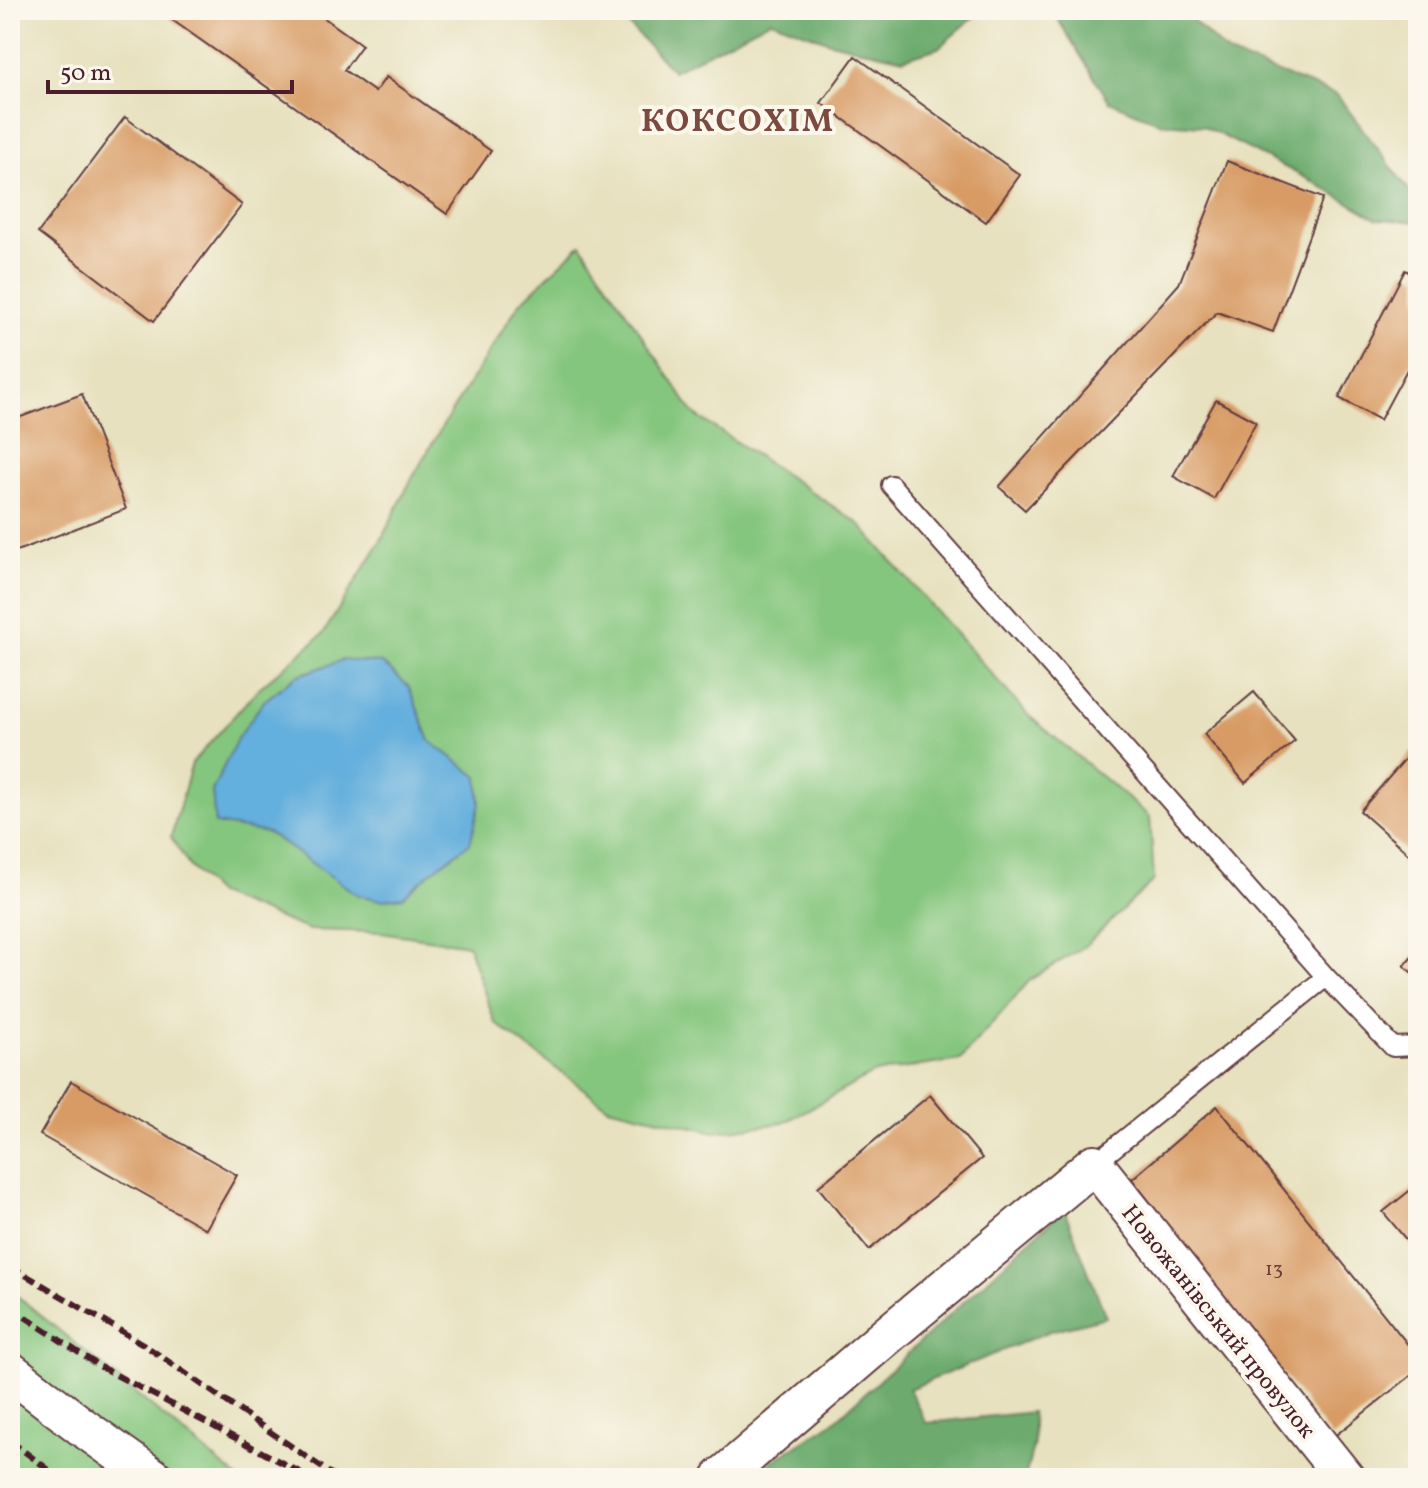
<svg xmlns="http://www.w3.org/2000/svg" width="1428" height="1488" font-family="Vollkorn,serif">
  <rect width="100%" height="100%" fill="#fbf7ec"/>
  <filter id="ink" filterUnits="userSpaceOnUse"><feTurbulence type="fractalNoise" baseFrequency=".0125" numOctaves="2"/><feDisplacementMap in="SourceGraphic" scale="16" xChannelSelector="R" yChannelSelector="G"/><feConvolveMatrix kernelMatrix="1 2 1 2 8 2 1 2 1" color-interpolation-filters="sRGB"/></filter>
  <filter id="wash" filterUnits="userSpaceOnUse"><feTurbulence type="fractalNoise" baseFrequency=".006" numOctaves="4" result="noise"/><feDisplacementMap in="SourceGraphic" scale="32" xChannelSelector="R" yChannelSelector="G"/><feGaussianBlur stdDeviation="1.8" result="paint"/><feColorMatrix in="noise" values="0 0 0 0 0 0 0 0 0 0 0 0 0 0 0 0 0 1.4 0 .05"/><feComposite in="paint" operator="in"/></filter>
  <g filter="url(#wash)">
    <rect width="100%" height="100%" fill="#e7e1bf"/>
    <path fill="#85c67e" stroke="#687254" stroke-width="2" d="M581 244 694 414 858 523 1028 715 1150 817 1154 880 1085 946 1030 980 960 1060 874 1073 783 1123 715 1132 608 1107 495 1023 468 945 381 932 309 930 217 894 190 867 171 837 192 763 258 689 323 634 379 544 410 482 442 427 519 304Z
      M10 1290 238 1478H10Z"/>
    <path fill="#6cab6d" stroke="#5b654c" stroke-width="2" d="M623 10H982L938 48 903 59 830 42 771 20 673 71 619 15Z
      M1052 10H1182L1228 54 1337 95 1412 194 1418 198V222L1377 219 1310 180 1203 126 1161 123 1109 101Z
      M1064 1209 1106 1317 1050 1331 909 1389 926 1423 1032 1412 1034 1443 1025 1478H746L836 1420Z"/>
    <path fill="#64afdd" stroke="#576784" stroke-width="2" d="M343 660 382 663 409 687 430 741 478 777 480 804 470 843 431 872 403 897 381 900 358 895 268 833 215 824 212 791 238 737 264 701 296 676Z"/>
    <g id="blocks">
      <path fill="#d89b65" d="M158 10H313L362 45 344 70 375 92 386 77 491 151 447 214Z
        M855 56 1020 175 986 222 821 103Z
        M125 117 242 205 154 321 38 233Z
        M1227 161 1323 198 1273 332 1217 312 1025 510 999 487 1179 284Z
        M1405 270 1418 277V349L1380 420 1339 398Z
        M82 394 126 509 17 551 10 533V421Z
        M1216 400 1256 422 1214 499 1173 476Z
        M1254 692 1295 741 1245 783 1204 734Z
        M1418 744V846L1410 855 1360 811Z
        M1418 950V978L1404 966Z
        M71 1081 237 1175 206 1229 40 1135Z
        M930 1095 982 1158 869 1250 818 1187Z
        M1217 1106 1418 1357V1370L1332 1438 1132 1179Z
        M1418 1184V1254L1383 1212Z"/>
    </g>
  </g>
  <g filter="url(#ink)">
    <use href="#blocks" fill-opacity="0" stroke="#623c41" stroke-width="2"/>
    <g fill="none" stroke-linecap="round" stroke-linejoin="round">
      <defs>
        <path id="service" d="M891 485 1326 977 1094 1164
          M1326 977 1393 1047 1418 1046"/>
        <path id="minor" d="M10 1371 81 1426 154 1478
          M721 1478 890 1333 1094 1164 1345 1478"/>
      </defs>
      <use href="#service" stroke="#623c41" stroke-width="22"/>
      <use href="#minor" stroke="#623c41" stroke-width="42"/>
      <use href="#service" stroke="#fff" stroke-width="18"/>
      <use href="#minor" stroke="#fff" stroke-width="38"/>
      <path stroke="#4a1f2b" stroke-width="6" stroke-dasharray="12 6" stroke-linecap="butt" d="M10 1266 143 1344 337 1478
        M10 1307 99 1366 311 1478
        M10 1441 60 1478"/>
    </g>
  </g>
  <g text-anchor="middle" stroke-width="8" stroke-linejoin="round" paint-order="stroke">
    <g font-size="20" fill="#6e3e3a">
      <text x="1274" y="1275">13</text>
    </g>
    <g font-size="24" fill="#4a1f2b" stroke="#fbf7ec">
      <text transform="translate(1219 1321) rotate(51)" y="8">Новожанівський провулок</text>
    </g>
    <g font-size="32" font-weight="bold" letter-spacing="2" fill="#7c4a3f" stroke="#fbf7ec">
      <text x="738" y="131">КОКСОХІМ</text>
    </g>
  </g>
  <rect width="1428" height="1488" fill="none" stroke="#fbf7ec" stroke-width="40"/>
  <path d="M48 80v12h244v-12" fill="none" stroke="#4a1f2b" stroke-width="4"/>
  <text x="60" y="80" font-size="24" fill="#4a1f2b" stroke="#fbf7ec" stroke-width="6" paint-order="stroke">50 m</text>
</svg>
